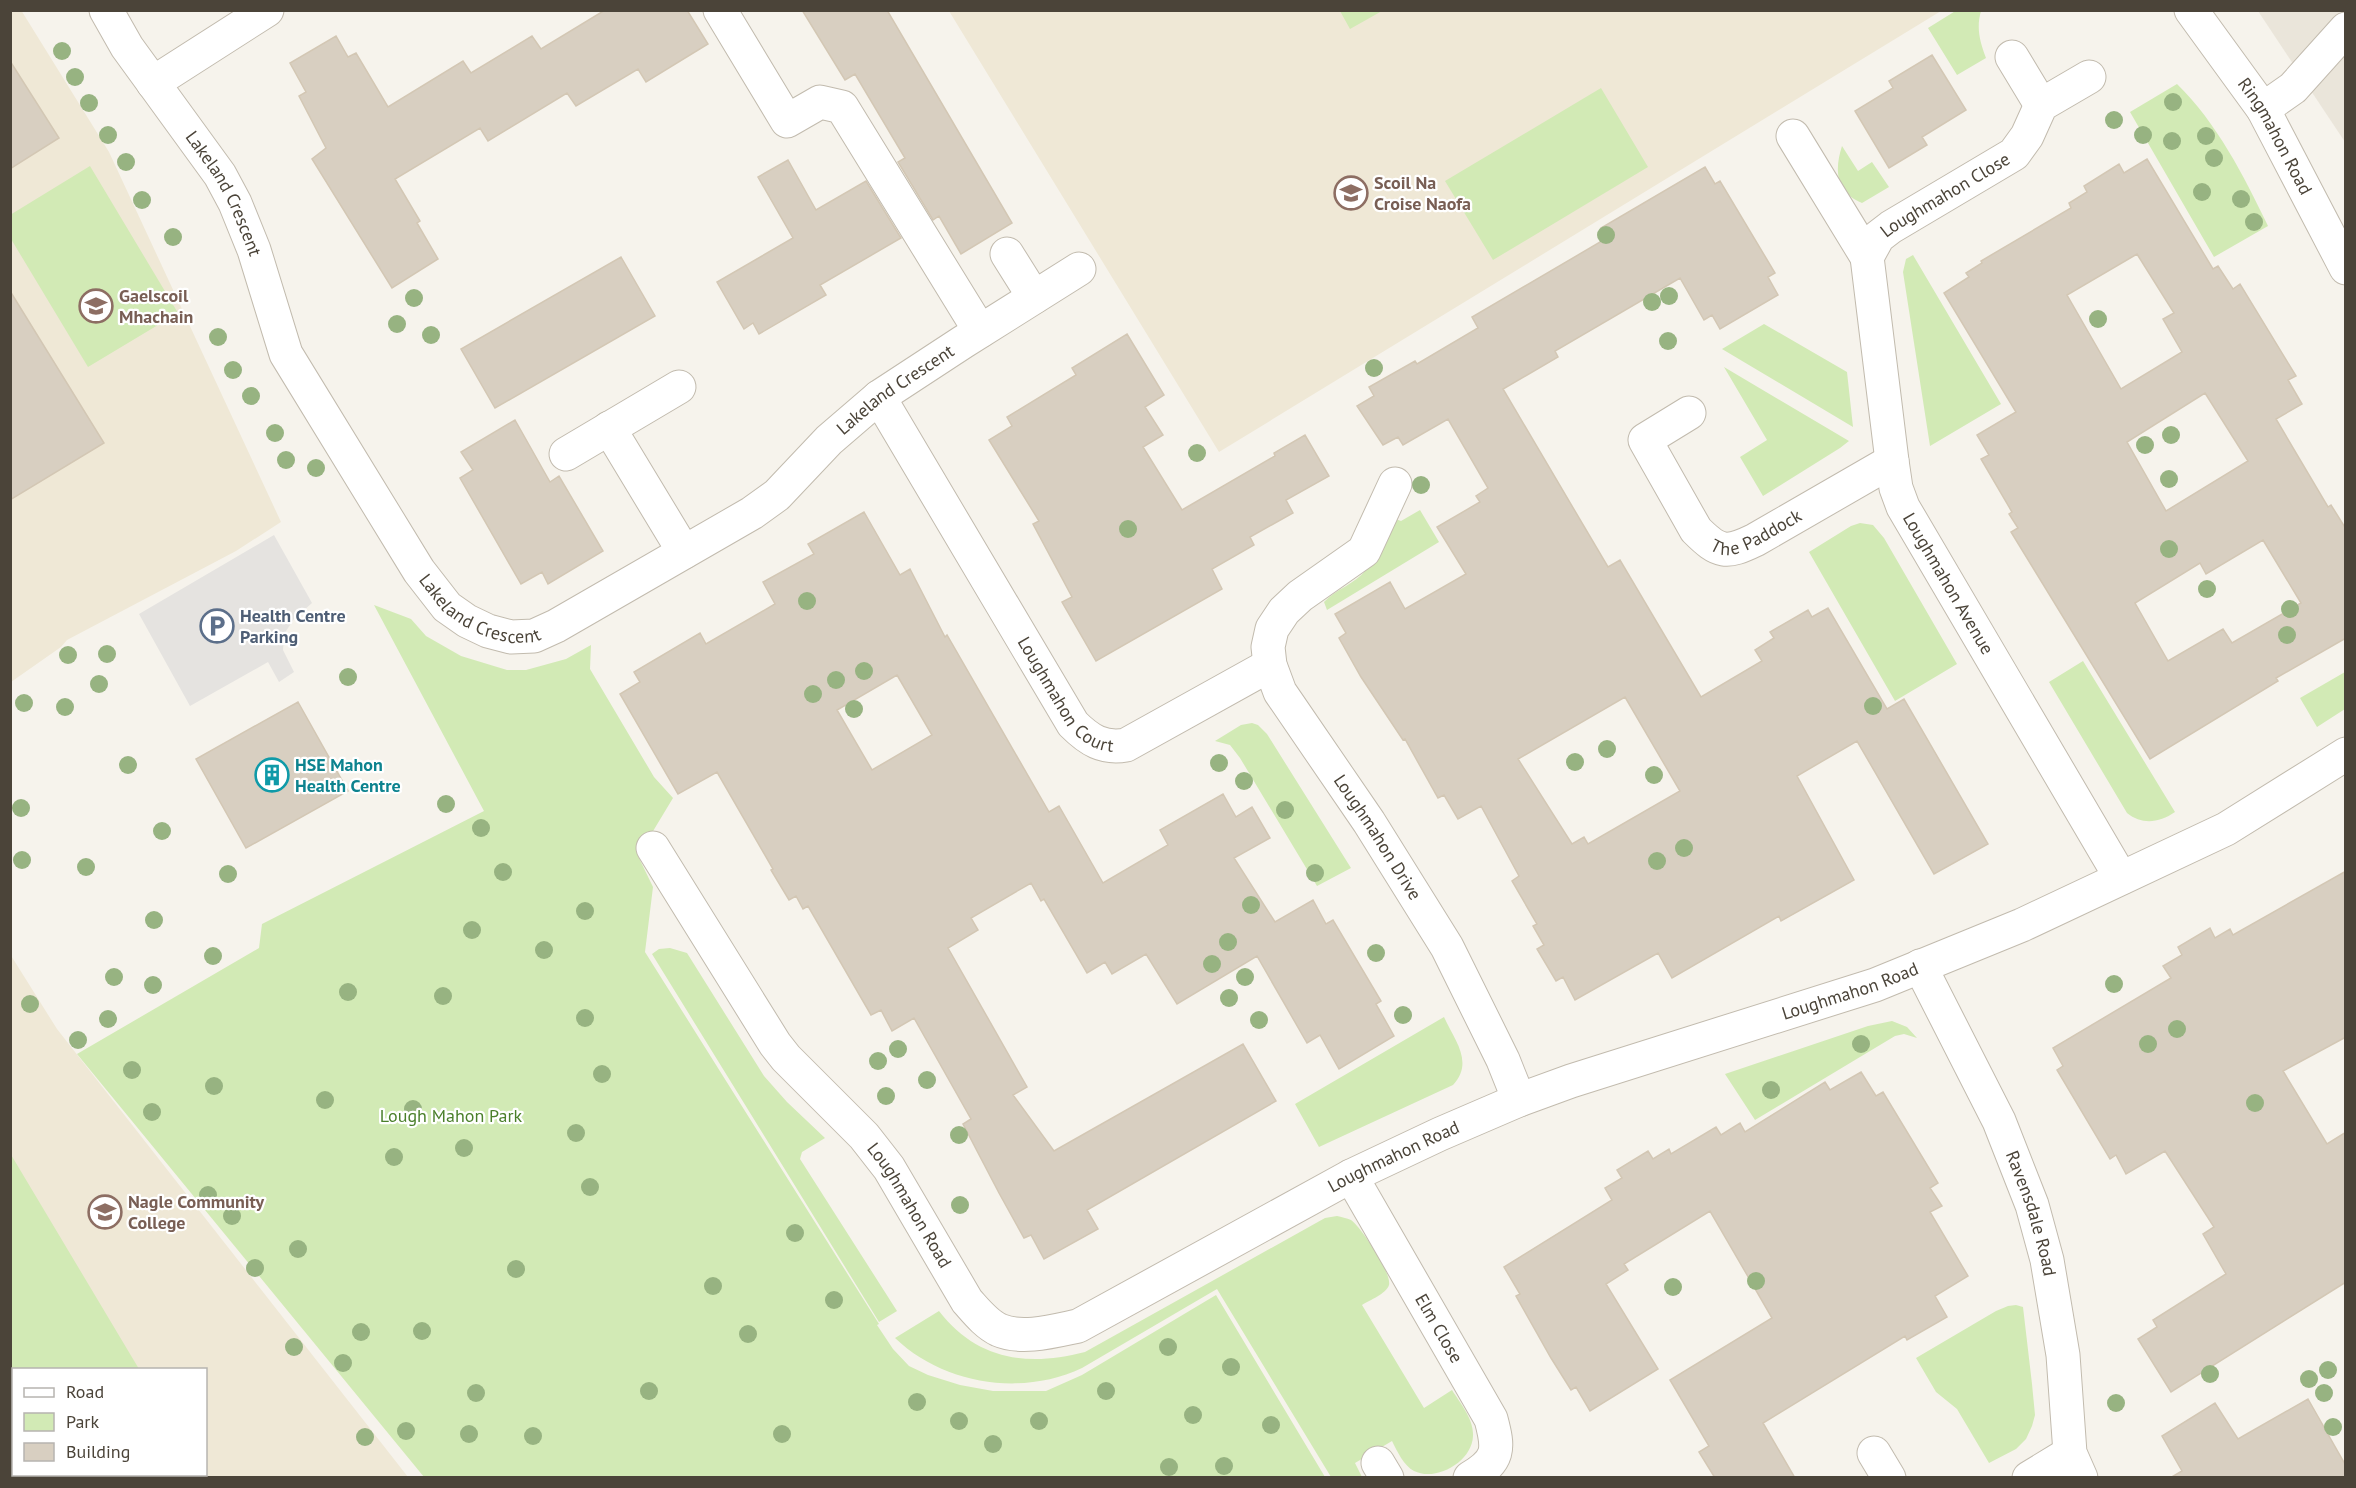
<svg xmlns="http://www.w3.org/2000/svg" width="2356" height="1488" font-family="'PT Sans',sans-serif">
  <rect width="100%" height="100%" fill="#f6f3ec"/>
  <path fill="#eae5da" d="M2258 11H2345V142Z"/>
  <path fill="#efe8d6" fill-rule="evenodd" d="M21 10 109 152 281 522 236 551 67 640 61 647 11 682 10 11Z
    M949 11H1941L1219 452Z
    M10 954 57 1029 408 1477H11ZM14 1370H206V1474H14Z"/>
  <path fill="#d2eab5" d="M1957 10 1981 11C1976 28 1980 42 1986 58L1957 75 1928 28Z
    M1340 11H1382L1350 29Z
    M2177 84C2217 123 2244 176 2268 226L2214 257 2130 112Z
    M1601 88 1648 167 1493 260 1445 181Z
    M1842 146 1858 171 1872 162 1889 187 1862 203C1836 192 1834 171 1842 146Z
    M90 166 178 313 88 367 11 239 10 215Z
    M1913 255 2001 404 1930 446 1903 272 1906 259Z
    M1764 324 1847 372 1853 427 1722 349Z
    M1724 367 1849 441 1840 448 1763 496 1740 457 1767 440Z
    M1420 510 1439 542 1327 610 1324 602C1336 589 1355 584 1366 570 1376 557 1383 532 1390 517L1401 521Z
    M1860 523 1873 525 1884 538 1957 664 1895 701 1809 552 1851 526Z
    M374 605 411 619 426 636 461 656 507 670H526L566 659 591 645 590 669 654 777 673 798 638 856 653 887 645 952 879 1324 877 1325 893 1349 909 1366 928 1375 960 1385 993 1391H1046L1082 1375 1216 1295 1325 1477H424L77 1054 259 948 262 924 484 811Z
    M2083 661 2175 812C2159 823 2142 825 2127 813L2049 682Z
    M2345 672V709L2317 727 2300 698Z
    M1252 723 1258 725 1267 734 1351 868 1317 886 1240 758 1230 745 1215 741 1241 725Z
    M670 948 687 953 764 1076 787 1102 825 1138 802 1152 800 1159 897 1311 879 1322 652 954 659 949Z
    M1444 1017C1455 1041 1474 1062 1453 1085L1319 1147 1295 1104Z
    M1892 1021 1907 1027 1917 1038 1904 1034 1895 1036 1755 1120 1725 1074 1868 1026Z
    M10 1153 139 1369 14 1370V1474H201L203 1477H11Z
    M1337 1216C1341 1217 1347 1218 1351 1220 1361 1227 1392 1273 1389 1285 1386 1294 1370 1300 1362 1305L1424 1408 1452 1390C1460 1403 1474 1419 1473 1436 1472 1462 1436 1482 1414 1471 1404 1466 1397 1451 1392 1441L1355 1463 1362 1477H1331L1217 1289 1082 1368C1021 1397 943 1384 895 1338L939 1311C977 1360 1027 1367 1085 1352L1325 1218Z
    M2016 1305 2023 1307 2032 1384 2035 1415 2032 1426 2026 1439 2016 1449 1989 1463 1957 1409 1936 1392 1916 1358 1996 1311 2008 1306Z"/>
  <path fill="#e5e3e0" d="M274 535 312 603 294 619 284 634 283 650 294 672 279 682 268 662 190 706 139 614Z"/>
  <path fill="#d8cfc1" stroke="#d3c7b4" stroke-width="1.5" fill-rule="evenodd" d="M605 10H687L708 44 646 82 638 69 576 106 567 93 488 141 480 128 395 179 420 221 417 223 438 259 392 288 312 159 326 148 299 96 306 92 290 63 336 36 348 57 356 53 388 107 463 61 471 73 532 36 541 49Z
    M802 10H887L1012 223 961 254 939 216 933 220 898 162 905 158 855 74 845 80Z
    M1932 55 1966 110 1922 137 1927 145 1889 168 1855 111 1893 88 1889 81Z
    M10 61 59 138 10 169Z
    M2147 159 2213 269 2218 266 2233 289 2240 284 2296 376 2288 380 2302 404 2276 419 2328 507 2331 505 2346 529V638L2276 678 2278 681 2150 759 2011 532 2018 528 2009 514 2012 512 1981 459 1989 455 1977 435 2016 412 1944 293 1969 277 1966 273 1982 263 1981 261 2071 208 2069 203 2087 192 2084 186 2119 164 2124 173ZM2137 254 2174 313 2163 319 2182 352 2121 389 2067 295ZM2205 393 2248 461 2166 511 2127 442ZM2263 540 2301 603 2232 643 2223 629 2168 661 2135 603 2200 563 2206 574Z
    M788 160 816 210 866 181 901 238 820 285 826 295 759 334 753 323 744 329 717 282 793 238 758 177Z
    M1705 167 1715 184 1720 181 1775 273 1768 277 1778 295 1720 329 1712 315 1704 320 1680 278 1555 351 1558 357 1503 389 1608 567 1620 560 1701 697 1762 661 1755 650 1774 638 1770 632 1808 610 1812 617 1828 608 1887 709 1904 699 1988 844 1934 874 1857 741 1797 776 1854 880 1781 921 1779 916 1672 978 1658 953 1575 1000 1563 977 1556 981 1537 949 1544 945 1533 926 1537 924 1512 881 1519 876 1481 806 1458 819 1444 795 1438 798 1405 739 1403 740 1361 677 1339 638 1346 633 1335 614 1390 582 1405 609 1466 574 1437 527 1480 502 1476 496 1488 488 1448 419 1403 445 1398 437 1383 445 1357 406 1374 396 1369 387 1415 361 1417 364 1478 328 1472 317 1607 238 1601 228ZM1625 697 1680 791 1588 844 1584 837 1572 844 1518 759Z
    M621 257 655 316 495 408 461 349Z
    M10 291 104 443 10 500Z
    M1127 334 1164 395 1145 407 1163 435 1143 447 1182 510 1275 456 1274 453 1305 435 1329 476 1286 500 1293 513 1250 537 1254 545 1212 569 1222 589 1096 661 1062 602 1072 597 1033 524 1039 521 989 440 1012 426 1007 417 1076 375 1072 368Z
    M515 420 550 482 559 476 603 551 548 584 542 572 521 584 460 478 473 470 461 452Z
    M864 512 900 575 910 569 945 637 947 635 1049 812 1059 806 1103 883 1168 845 1160 830 1223 794 1236 817 1252 807 1270 838 1234 858 1275 922 1313 900 1326 924 1333 920 1381 1001 1376 1004 1394 1036 1339 1069 1320 1035 1307 1043 1257 956 1177 1004 1146 954 1112 974 1105 962 1087 973 1044 899 1041 901 1031 883 971 918 978 930 948 948 1027 1087 1013 1095 1054 1151 1243 1044 1276 1101 1087 1210 1098 1229 1044 1259 1031 1235 1024 1238 999 1193 963 1124 971 1119 914 1018 892 1031 881 1010 871 1015 808 906 803 909 796 896 789 900 771 870 773 869 717 772 678 794 620 694 640 682 634 672 700 633 706 644 775 604 763 582 814 554 808 544ZM897 675 932 735 872 770 837 710Z
    M298 702 348 791 246 848 196 759Z
    M2346 871V1037L2283 1071 2327 1144 2346 1132V1282L2171 1392 2138 1339 2157 1327 2153 1320 2226 1274 2203 1234 2214 1227 2165 1151 2126 1174 2116 1155 2110 1159 2057 1070 2063 1066 2053 1048 2171 978 2163 966 2182 955 2178 947 2210 928 2215 938 2230 929 2233 935Z
    M1861 1072 1876 1096 1883 1092 1938 1183 1930 1188 1942 1206 1930 1212 1968 1276 1935 1296 1947 1317 1907 1340 1905 1336 1763 1423 1795 1478H1715L1699 1452 1709 1446 1670 1380 1772 1318 1710 1211 1624 1264 1628 1270 1606 1284 1658 1369 1590 1411 1576 1387 1571 1390 1551 1358 1516 1296 1520 1294 1504 1267 1612 1200 1605 1188 1622 1178 1617 1170 1648 1151 1653 1159 1669 1149 1671 1154 1716 1127 1721 1135 1740 1123 1745 1132 1825 1082 1830 1090Z
    M2308 1399 2346 1466V1478H2170L2182 1471 2162 1436 2215 1403 2238 1439Z"/>
  <g fill="none" stroke-linecap="round" stroke-linejoin="round">
    <defs>
      <g id="minor">
        <path id="s1" d="M106 10 127 47 220 175 235 203 254 250 286 354 419 571 447 607 467 621 488 631 511 637 534 636 556 626 752 513 777 495 829 440 879 397 963 342 1079 269"/>
        <path d="M720 10 787 121 820 102 842 107 980 331"/>
        <path id="s2" d="M2191 10 2263 109 2346 268"/>
        <path d="M2012 57 2041 105"/>
        <path d="M153 83 267 10"/>
        <path d="M2263 109 2293 88 2346 29"/>
        <path id="s3" d="M1793 136 1867 257 1878 237 1891 227 2014 154 2027 136 2041 105 2089 77"/>
        <path d="M1007 254 1034 297"/>
        <path id="s4" d="M1867 257 1892 461 1896 488 1903 507 2121 878"/>
        <path id="s5" d="M879 397 1073 724C1089 740 1103 749 1126 745L1270 665"/>
        <path id="s6" d="M1689 413 1645 440 1696 530C1719 553 1726 554 1755 540L1892 461"/>
        <path d="M609 428 684 552"/>
        <path d="M566 454 679 387"/>
        <path id="s7" d="M1395 484 1364 551 1300 596 1284 611 1272 629 1268 647 1270 665 1280 692 1369 822 1447 947 1503 1060 1519 1100"/>
        <path id="s8" d="M653 848 775 1044 786 1058 864 1136 889 1168 967 1301C976 1311 986 1324 999 1330 1022 1340 1054 1331 1078 1326L1351 1176 1440 1134 1519 1100 1571 1081 1875 985 2022 925 2226 829 2346 754"/>
        <path id="s9" d="M1920 966 1999 1121 2032 1205 2047 1260 2063 1355 2070 1453 2081 1478"/>
        <path id="s10" d="M1351 1176 1491 1419C1499 1449 1500 1460 1470 1478"/>
        <path d="M1874 1453 1889 1478"/>
        <path d="M1378 1463 1387 1478"/>
        <path d="M2029 1478 2070 1453"/>
      </g>
    </defs>
    <use href="#minor" stroke="#c2bbae" stroke-width="35"/>
    <use href="#minor" stroke="#fff" stroke-width="33"/>
  </g>
  <g fill="#97b381">
    <circle cx="62" cy="51" r="9"/>
    <circle cx="75" cy="77" r="9"/>
    <circle cx="2173" cy="102" r="9"/>
    <circle cx="89" cy="103" r="9"/>
    <circle cx="2114" cy="120" r="9"/>
    <circle cx="108" cy="135" r="9"/>
    <circle cx="2143" cy="135" r="9"/>
    <circle cx="2206" cy="136" r="9"/>
    <circle cx="2172" cy="141" r="9"/>
    <circle cx="2214" cy="158" r="9"/>
    <circle cx="126" cy="162" r="9"/>
    <circle cx="2202" cy="192" r="9"/>
    <circle cx="2241" cy="199" r="9"/>
    <circle cx="142" cy="200" r="9"/>
    <circle cx="2254" cy="222" r="9"/>
    <circle cx="1606" cy="235" r="9"/>
    <circle cx="173" cy="237" r="9"/>
    <circle cx="1669" cy="296" r="9"/>
    <circle cx="414" cy="298" r="9"/>
    <circle cx="1652" cy="302" r="9"/>
    <circle cx="2098" cy="319" r="9"/>
    <circle cx="397" cy="324" r="9"/>
    <circle cx="431" cy="335" r="9"/>
    <circle cx="218" cy="337" r="9"/>
    <circle cx="1668" cy="341" r="9"/>
    <circle cx="1374" cy="368" r="9"/>
    <circle cx="233" cy="370" r="9"/>
    <circle cx="251" cy="396" r="9"/>
    <circle cx="275" cy="433" r="9"/>
    <circle cx="2171" cy="435" r="9"/>
    <circle cx="2145" cy="445" r="9"/>
    <circle cx="1197" cy="453" r="9"/>
    <circle cx="286" cy="460" r="9"/>
    <circle cx="316" cy="468" r="9"/>
    <circle cx="2169" cy="479" r="9"/>
    <circle cx="1421" cy="485" r="9"/>
    <circle cx="1128" cy="529" r="9"/>
    <circle cx="2169" cy="549" r="9"/>
    <circle cx="2207" cy="589" r="9"/>
    <circle cx="807" cy="601" r="9"/>
    <circle cx="2290" cy="609" r="9"/>
    <circle cx="2287" cy="635" r="9"/>
    <circle cx="107" cy="654" r="9"/>
    <circle cx="68" cy="655" r="9"/>
    <circle cx="864" cy="671" r="9"/>
    <circle cx="348" cy="677" r="9"/>
    <circle cx="836" cy="680" r="9"/>
    <circle cx="99" cy="684" r="9"/>
    <circle cx="813" cy="694" r="9"/>
    <circle cx="24" cy="703" r="9"/>
    <circle cx="1873" cy="706" r="9"/>
    <circle cx="65" cy="707" r="9"/>
    <circle cx="854" cy="709" r="9"/>
    <circle cx="1607" cy="749" r="9"/>
    <circle cx="1575" cy="762" r="9"/>
    <circle cx="1219" cy="763" r="9"/>
    <circle cx="128" cy="765" r="9"/>
    <circle cx="1654" cy="775" r="9"/>
    <circle cx="1244" cy="781" r="9"/>
    <circle cx="446" cy="804" r="9"/>
    <circle cx="21" cy="808" r="9"/>
    <circle cx="1285" cy="810" r="9"/>
    <circle cx="481" cy="828" r="9"/>
    <circle cx="162" cy="831" r="9"/>
    <circle cx="1684" cy="848" r="9"/>
    <circle cx="22" cy="860" r="9"/>
    <circle cx="1657" cy="861" r="9"/>
    <circle cx="86" cy="867" r="9"/>
    <circle cx="503" cy="872" r="9"/>
    <circle cx="1315" cy="873" r="9"/>
    <circle cx="228" cy="874" r="9"/>
    <circle cx="1251" cy="905" r="9"/>
    <circle cx="585" cy="911" r="9"/>
    <circle cx="154" cy="920" r="9"/>
    <circle cx="472" cy="930" r="9"/>
    <circle cx="1228" cy="942" r="9"/>
    <circle cx="544" cy="950" r="9"/>
    <circle cx="1376" cy="953" r="9"/>
    <circle cx="213" cy="956" r="9"/>
    <circle cx="1212" cy="964" r="9"/>
    <circle cx="114" cy="977" r="9"/>
    <circle cx="1245" cy="977" r="9"/>
    <circle cx="2114" cy="984" r="9"/>
    <circle cx="153" cy="985" r="9"/>
    <circle cx="348" cy="992" r="9"/>
    <circle cx="443" cy="996" r="9"/>
    <circle cx="1229" cy="998" r="9"/>
    <circle cx="30" cy="1004" r="9"/>
    <circle cx="1403" cy="1015" r="9"/>
    <circle cx="585" cy="1018" r="9"/>
    <circle cx="108" cy="1019" r="9"/>
    <circle cx="1259" cy="1020" r="9"/>
    <circle cx="2177" cy="1029" r="9"/>
    <circle cx="78" cy="1040" r="9"/>
    <circle cx="1861" cy="1044" r="9"/>
    <circle cx="2148" cy="1044" r="9"/>
    <circle cx="898" cy="1049" r="9"/>
    <circle cx="878" cy="1061" r="9"/>
    <circle cx="132" cy="1070" r="9"/>
    <circle cx="602" cy="1074" r="9"/>
    <circle cx="927" cy="1080" r="9"/>
    <circle cx="214" cy="1086" r="9"/>
    <circle cx="1771" cy="1090" r="9"/>
    <circle cx="886" cy="1096" r="9"/>
    <circle cx="325" cy="1100" r="9"/>
    <circle cx="2255" cy="1103" r="9"/>
    <circle cx="413" cy="1109" r="9"/>
    <circle cx="152" cy="1112" r="9"/>
    <circle cx="576" cy="1133" r="9"/>
    <circle cx="959" cy="1135" r="9"/>
    <circle cx="464" cy="1148" r="9"/>
    <circle cx="394" cy="1157" r="9"/>
    <circle cx="590" cy="1187" r="9"/>
    <circle cx="208" cy="1195" r="9"/>
    <circle cx="960" cy="1205" r="9"/>
    <circle cx="232" cy="1216" r="9"/>
    <circle cx="795" cy="1233" r="9"/>
    <circle cx="298" cy="1249" r="9"/>
    <circle cx="255" cy="1268" r="9"/>
    <circle cx="516" cy="1269" r="9"/>
    <circle cx="1756" cy="1281" r="9"/>
    <circle cx="713" cy="1286" r="9"/>
    <circle cx="1673" cy="1287" r="9"/>
    <circle cx="834" cy="1300" r="9"/>
    <circle cx="422" cy="1331" r="9"/>
    <circle cx="361" cy="1332" r="9"/>
    <circle cx="748" cy="1334" r="9"/>
    <circle cx="294" cy="1347" r="9"/>
    <circle cx="1168" cy="1347" r="9"/>
    <circle cx="343" cy="1363" r="9"/>
    <circle cx="1231" cy="1367" r="9"/>
    <circle cx="2328" cy="1370" r="9"/>
    <circle cx="2210" cy="1374" r="9"/>
    <circle cx="2309" cy="1379" r="9"/>
    <circle cx="649" cy="1391" r="9"/>
    <circle cx="1106" cy="1391" r="9"/>
    <circle cx="476" cy="1393" r="9"/>
    <circle cx="2324" cy="1393" r="9"/>
    <circle cx="917" cy="1402" r="9"/>
    <circle cx="2116" cy="1403" r="9"/>
    <circle cx="1193" cy="1415" r="9"/>
    <circle cx="959" cy="1421" r="9"/>
    <circle cx="1039" cy="1421" r="9"/>
    <circle cx="1271" cy="1425" r="9"/>
    <circle cx="2333" cy="1427" r="9"/>
    <circle cx="406" cy="1431" r="9"/>
    <circle cx="469" cy="1434" r="9"/>
    <circle cx="782" cy="1434" r="9"/>
    <circle cx="533" cy="1436" r="9"/>
    <circle cx="365" cy="1437" r="9"/>
    <circle cx="993" cy="1444" r="9"/>
    <circle cx="1224" cy="1466" r="9"/>
    <circle cx="1169" cy="1467" r="9"/>
  </g>
  <defs>
    <symbol id="school-ring" viewBox="-11 -11 22 22"><circle r="9.5" fill="#fff" stroke="#8d6e63" stroke-width="1.5"/><path d="M0-5L7-2L0 1L-7-2ZM-4 1L0 2.5L4 1V4Q0 6-4 4Z" fill="#8d6e63"/></symbol>
    <symbol id="parking-ring" viewBox="-11 -11 22 22"><circle r="9.5" fill="#fff" stroke="#5c6f8a" stroke-width="1.5"/><path d="M-3.5-5.5H1a3.5 3.5 0 0 1 0 7H-1V5.5H-3.5ZM-1-3.4V-.6H.8a1.4 1.4 0 0 0 0-2.8Z" fill="#5c6f8a"/></symbol>
    <symbol id="building-ring" viewBox="-11 -11 22 22"><circle r="9.5" fill="#fff" stroke="#0f9aa8" stroke-width="1.5"/><path d="M-4-6H4V6H1V3H-1V6H-4ZM-2.5-4.3h1.7v1.8h-1.7ZM.8-4.3h1.7v1.8H.8ZM-2.5-1h1.7V.8h-1.7ZM.8-1h1.7V.8H.8Z" fill="#0f9aa8"/></symbol>
  </defs>
  <g fill-rule="evenodd">
    <use href="#school-ring" x="1332" y="174" width="38" height="38"/>
    <use href="#school-ring" x="77" y="287" width="38" height="38"/>
    <use href="#parking-ring" x="198" y="607" width="38" height="38"/>
    <use href="#building-ring" x="253" y="756" width="38" height="38"/>
    <use href="#school-ring" x="86" y="1193" width="38" height="38"/>
  </g>
  <g text-anchor="middle" stroke-width="4.5" stroke-linejoin="round" paint-order="stroke">
    <g font-size="18" fill="#4b4439" stroke="#fff">
      <text dy="6" stroke="none"><textPath href="#s2" startOffset="152">Ringmahon Road</textPath></text>
      <text dy="6" stroke="none"><textPath href="#s1" startOffset="219">Lakeland Crescent</textPath></text>
      <text dy="6" stroke="none"><textPath href="#s3" startOffset="244">Loughmahon Close</textPath></text>
      <text dy="6" stroke="none"><textPath href="#s1" startOffset="1227">Lakeland Crescent</textPath></text>
      <text dy="6" stroke="none"><textPath href="#s6" startOffset="225">The Paddock</textPath></text>
      <text dy="6" stroke="none"><textPath href="#s4" startOffset="342">Loughmahon Avenue</textPath></text>
      <text dy="6" stroke="none"><textPath href="#s1" startOffset="723">Lakeland Crescent</textPath></text>
      <text dy="6" stroke="none"><textPath href="#s5" startOffset="354">Loughmahon Court</textPath></text>
      <text dy="6" stroke="none"><textPath href="#s7" startOffset="436">Loughmahon Drive</textPath></text>
      <text dy="6" stroke="none"><textPath href="#s8" startOffset="1522">Loughmahon Road</textPath></text>
      <text dy="6" stroke="none"><textPath href="#s8" startOffset="1036">Loughmahon Road</textPath></text>
      <text dy="6" stroke="none"><textPath href="#s8" startOffset="442">Loughmahon Road</textPath></text>
      <text dy="6" stroke="none"><textPath href="#s9" startOffset="272">Ravensdale Road</textPath></text>
      <text dy="6" stroke="none"><textPath href="#s10" startOffset="176">Elm Close</textPath></text>
    </g>
    <g font-size="18" font-weight="bold" fill="#785e54" stroke="#fff" text-anchor="start">
      <text x="1374" y="189">Scoil Na<tspan x="1374" dy="21">Croise Naofa</tspan></text>
      <text x="119" y="302">Gaelscoil<tspan x="119" dy="21">Mhachain</tspan></text>
      <text x="128" y="1208">Nagle Community<tspan x="128" dy="21">College</tspan></text>
    </g>
    <g font-size="18" font-weight="bold" fill="#4e5e75" stroke="#fff" text-anchor="start">
      <text x="240" y="622">Health Centre<tspan x="240" dy="21">Parking</tspan></text>
    </g>
    <g font-size="18" font-weight="bold" fill="#0d838f" stroke="#fff" text-anchor="start">
      <text x="295" y="771">HSE Mahon<tspan x="295" dy="21">Health Centre</tspan></text>
    </g>
    <g font-size="18" fill="#4a7f2a" stroke="#fff">
      <text x="451" y="1122">Lough Mahon Park</text>
    </g>
  </g>
  <rect width="2356" height="1488" fill="none" stroke="#4b4439" stroke-width="24"/>
  <rect x="12" y="1368" width="195" height="108" fill="#ffffff" stroke="#b7b4b0" stroke-width="1.5"/>
  <rect x="24" y="1388" width="30" height="9" fill="#ffffff" stroke="#b7b4b0" stroke-width="1.5"/>
  <text x="66" y="1398" font-size="18" fill="#4b4439">Road</text>
  <rect x="24" y="1413" width="30" height="18" fill="#d2eab5" stroke="#b7b4b0" stroke-width="1.5"/>
  <text x="66" y="1428" font-size="18" fill="#4b4439">Park</text>
  <rect x="24" y="1443" width="30" height="18" fill="#d8cfc1" stroke="#b7b4b0" stroke-width="1.5"/>
  <text x="66" y="1458" font-size="18" fill="#4b4439">Building</text>
</svg>
